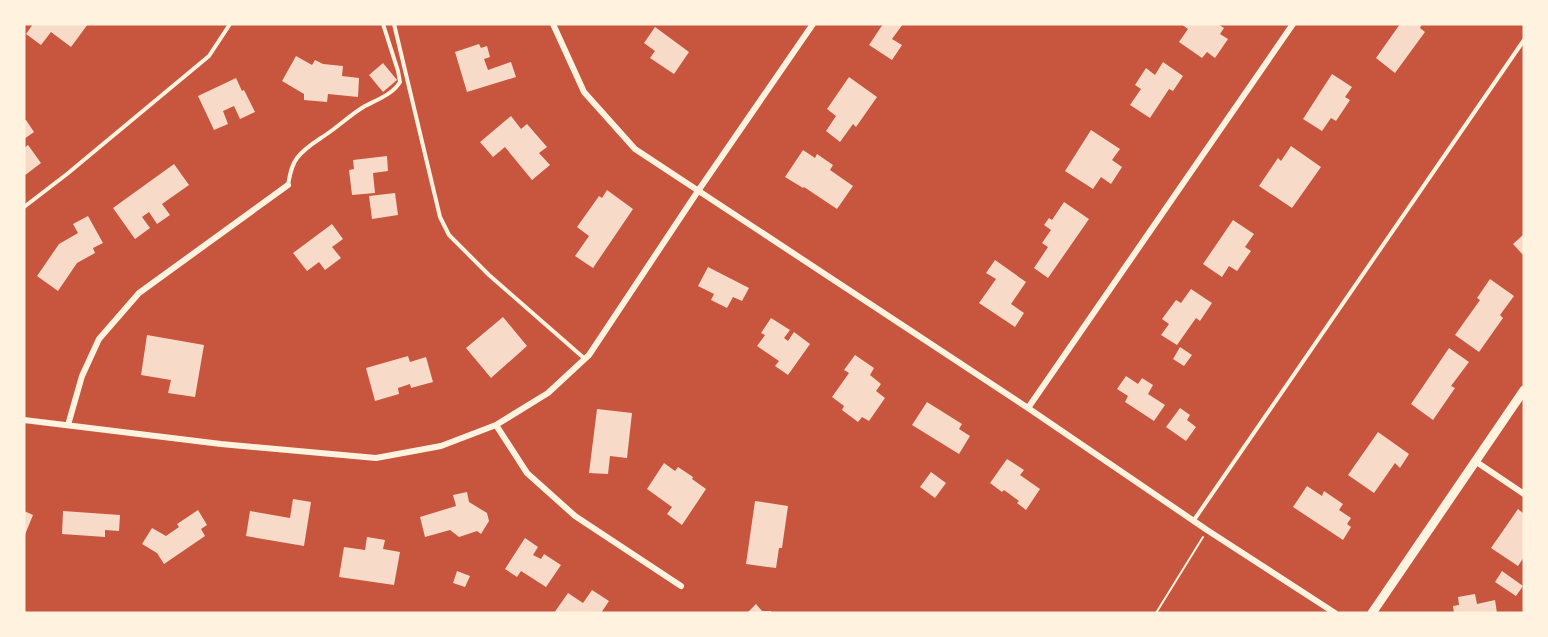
<svg xmlns="http://www.w3.org/2000/svg" width="1548" height="637" font-family="Cabin,sans-serif">
  <rect width="100%" height="100%" fill="#c8553d"/>
  <path fill="#f7dbc8" d="M33 24H88L71 47 51 32 41 45 26 34Z
    M883 24H903L892 39 902 45 892 60 869 45Z
    M1181 24H1218L1224 28 1220 34 1228 39 1215 58 1207 52 1202 58 1179 42 1188 29Z
    M1400 24H1422L1420 28 1425 32 1395 73 1376 58Z
    M655 27 689 52 674 74 650 58 655 51 644 43Z
    M479 44 481 48 487 46 490 57 484 59 488 70 511 62 516 77 467 92 455 52Z
    M296 56 312 65 315 60 323 64 343 66 342 76 359 78 358 97 328 94 327 102 304 100V94L282 81Z
    M1163 62 1183 76 1173 91 1169 89 1150 118 1130 105 1141 89 1135 85 1146 68 1155 75Z
    M383 63 397 80 383 92 369 75Z
    M1332 74 1352 87 1345 97 1350 100 1336 121 1331 118 1322 131 1303 119Z
    M849 77 877 97 856 127 853 124 840 142 826 131 836 116 827 109Z
    M236 78 242 91 244 90 255 112 240 119 234 106 223 111 228 124 214 130 198 96Z
    M511 116 521 129 527 124 547 147 539 153 550 165 532 180 505 147 493 157 480 142Z
    M26 120 34 132 24 139V121Z
    M1091 130 1120 149 1112 160 1122 167 1111 184 1101 177 1093 189 1065 171Z
    M28 145 41 163 24 176V148Z
    M1291 146 1321 167 1292 208 1259 186 1278 158 1281 161Z
    M803 150 815 158 817 154 833 165 830 170 853 186 837 209 804 187 803 188 785 177Z
    M387 156 388 171 373 173 375 193 352 195 349 170 354 169 353 160Z
    M174 164 189 185 162 204 170 215 157 224 149 212 142 217 150 228 135 239 113 208Z
    M607 190 633 209 593 268 575 256 589 236 577 227 599 196 602 198Z
    M395 193 398 215 372 219 369 196Z
    M1064 202 1089 219 1048 278 1034 268 1048 247 1042 243 1051 230 1044 225 1049 218 1052 220Z
    M88 216 103 243 93 248 95 253 77 263 58 291 37 276 59 244 78 233 73 224Z
    M1233 220 1254 234 1245 247 1251 251 1237 271 1229 266 1222 277 1203 264Z
    M332 224 343 239 332 247 341 258 325 270 319 262 307 271 293 253Z
    M1524 234V256L1513 244Z
    M995 260 1026 282 1011 304 1024 313 1015 327 979 303 996 279 986 273Z
    M708 267 749 288 742 301 733 297 727 308 711 300 714 294 698 286Z
    M1490 279 1514 296 1500 315 1503 318 1479 352 1455 335 1480 300 1477 298Z
    M1191 289 1212 303 1200 321 1196 318 1177 345 1161 335 1169 324 1162 319 1176 300 1181 303Z
    M503 317 527 346 491 378 466 348Z
    M771 318 790 330 784 338 788 341 794 332 810 344 788 375 775 366 779 361 757 346 765 335 761 333Z
    M147 335 204 345 195 397 168 393 171 380 141 375Z
    M1180 347 1192 355 1184 366 1173 359Z
    M1449 348 1469 362 1451 386 1455 388 1433 420 1411 404Z
    M855 355 874 368 870 375 881 384 876 391 885 398 869 421 862 417 858 422 842 410 844 406 832 397 849 373 844 370Z
    M408 356 410 362 426 357 433 382 411 388 410 384 398 388 399 394 375 401 366 368Z
    M1126 376 1138 384 1142 378 1153 385 1148 394 1165 405 1154 421 1125 402 1128 396 1117 389Z
    M927 402 962 424 959 429 970 436 959 454 912 425Z
    M1180 408 1190 415 1187 420 1196 427 1186 441 1166 427Z
    M597 409 632 413 627 458 610 456 608 474 589 473Z
    M1378 432 1409 454 1400 468 1395 463 1374 493 1348 475Z
    M1007 459 1024 470 1020 475 1040 489 1026 510 1017 503 1019 501 1004 490 1002 492 990 483Z
    M664 463 675 471 678 467 693 477 692 479 706 489 682 525 667 514 672 507 647 489Z
    M931 472 946 483 935 498 920 487Z
    M1307 486 1322 496 1324 491 1343 504 1339 510 1351 518 1347 524 1351 527 1343 540 1293 507Z
    M467 492 469 502 487 513 489 521 481 534 477 531 459 537 450 530 425 537 420 517 456 506 453 495Z
    M293 499 311 502 304 546 246 536 250 511 290 518Z
    M755 501 788 506 782 548H779L776 568 746 564Z
    M1518 509 1524 514V557L1518 566 1491 548Z
    M198 510 207 525 201 529 205 536 164 564 157 553 142 544 152 528 166 536 179 527 177 524Z
    M24 511 33 515 24 537Z
    M63 511 120 515 119 531 105 530V537L62 534Z
    M367 537 385 540 383 549 400 552 394 585 339 577 344 547 365 550Z
    M525 538 538 547 533 555 541 559 544 554 561 565 546 587 521 571 517 577 505 569Z
    M457 571 470 576 465 587 453 583Z
    M1502 571 1523 586 1516 596 1495 582Z
    M592 590 609 601 601 613H554L568 593 583 603Z
    M1475 594 1477 604 1495 600 1497 613H1454L1453 606 1459 605 1458 597Z
    M756 604 762 611H771V613H747Z"/>
  <g fill="none" stroke-linecap="round" stroke-linejoin="round">
    <path stroke="#fff3e0" stroke-width="2" d="M1156 613 1203 537"/>
    <path stroke="#fff3e0" stroke-width="4" d="M394 24 440 217 449 235 489 275 585 359
      M288 185C290 175 291 166 297 158 306 146 319 140 331 131 342 123 353 113 365 106 377 100 393 94 400 82L398 71 383 24
      M24 207 67 174 209 56 230 24
      M1194 520 1524 40"/>
    <path stroke="#fff3e0" stroke-width="6" d="M553 24 584 92 635 149 1028 408 1207 530 1335 613
      M1028 408 1293 24
      M24 420 221 444 376 458 441 446 496 425 548 393 589 355 698 191 813 24
      M68 425 82 376 99 339 139 293 288 185
      M496 425 527 473 575 516 681 586
      M1475 461 1524 494"/>
    <path stroke="#fff3e0" stroke-width="9" d="M1372 613 1524 390"/>
  </g>
  <rect width="1548" height="637" fill="none" stroke="#fff3e0" stroke-width="51"/>
</svg>
